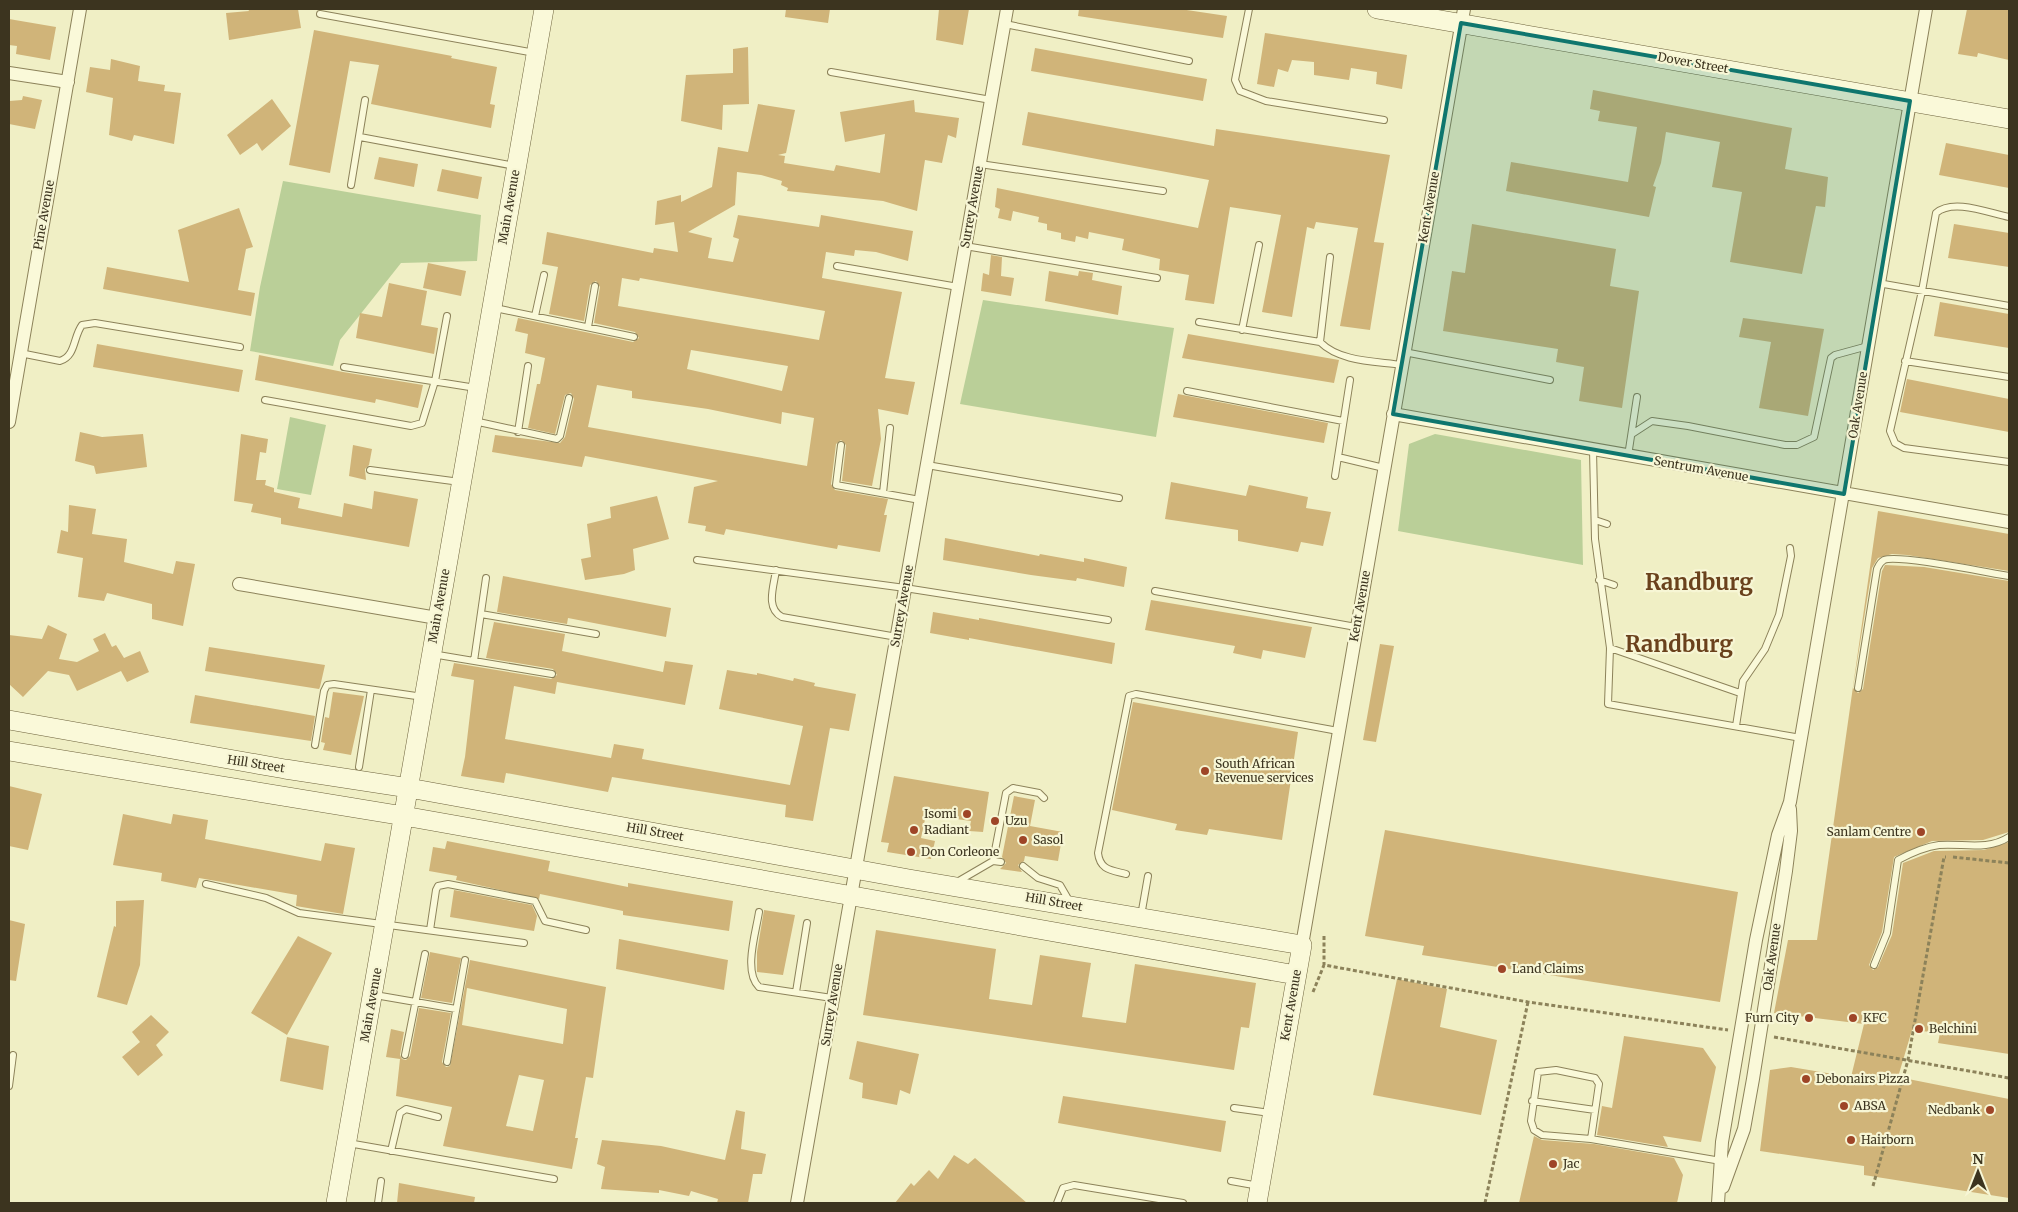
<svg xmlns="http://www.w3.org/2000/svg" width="2018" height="1212" font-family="Merriweather,serif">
  <rect width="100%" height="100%" fill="#f0efc5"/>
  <path fill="#bacf98" d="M283 181 481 215 477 261 401 263 340 340 333 366 250 351 260 287Z
    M983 300 1174 328 1156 437 960 404Z
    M290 417 326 425 311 495 277 489Z
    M1435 434 1581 460 1583 565 1398 531 1409 444Z"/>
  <path fill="#d0b479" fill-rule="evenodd" d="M248 9H298L301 28 229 40 226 13 249 11Z
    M786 9H830L828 23 785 17Z
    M939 9H969L963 45 936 40Z
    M1079 9H1180L1227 16 1223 38 1078 16Z
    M1967 9H2009V60L1978 53 1977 57 1958 54Z
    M9 19 56 27 50 60 16 54 17 46 9 45Z
    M314 30 452 56 451 58 497 67 490 104 495 105 491 128 371 104 379 65 350 61 330 173 289 165Z
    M1265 33 1407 55 1402 89 1376 84 1377 72 1351 68 1349 80 1314 75V62L1292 60 1288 72 1278 69 1274 87 1257 84Z
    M748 47 749 104 723 105 722 130 681 121 686 75 733 73V49Z
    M1035 48 1207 79 1203 101 1031 71Z
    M111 59 140 66 138 81 165 85 164 91 181 93 174 144 134 135 132 141 109 135 113 98 86 92 90 67 110 70Z
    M1593 90 1792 128 1785 169 1828 177 1825 207 1816 206 1802 274 1730 262 1742 192 1712 187 1720 142 1666 132 1661 163 1653 186 1656 187 1649 217 1506 191 1511 162 1628 182 1637 127 1598 121 1600 111 1590 109Z
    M23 96 42 100 35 129 9 124V101L22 100Z
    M272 99 291 126 262 151 257 143 240 155 227 135Z
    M914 100 915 112 959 118 956 138 948 135 942 163 925 160 917 211 883 201 787 191 788 188 781 185 782 181 761 175 737 172 735 205 688 232 712 238 708 258 733 262 739 239 733 237 738 215 819 227 821 215 913 231 908 261 876 252 855 250 854 256 826 252 822 278 902 292 885 378 915 382 908 415 878 409 881 439 872 486 842 481 846 445 841 440 836 444 831 484 835 490 888 499 884 515H887L880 552 838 545 837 549 726 529 724 535 705 531 706 526 688 523 694 487 718 481 585 456 582 467 492 452 495 435 560 443 565 437 574 399 571 393 565 395 555 434 528 428 537 384H540L545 358 525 353 528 334 515 331 518 318 633 342 639 338 635 332 594 323 600 287 596 281 590 285 584 321 549 314 558 267 542 264 547 232 653 253 654 248 678 252 674 222 655 225 657 201 681 195V202L712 187 718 147 748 152 758 104 795 110 786 153 778 155 785 156 784 163 834 171 836 165 880 173 885 134 845 142 840 112ZM622 278 639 281 640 278 825 311 819 340 618 306ZM691 350 788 366 782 391 687 369ZM597 385 632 391V398L708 409 781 424 782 412 814 418 807 466 588 427Z
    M1028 112 1214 146 1216 129 1390 155 1374 242 1384 243 1370 330 1340 326 1358 228 1316 222 1314 229 1307 227 1292 317 1262 312 1281 215 1230 207 1214 304 1185 300 1189 275 1159 270 1160 259 1122 250 1124 239 1089 232 1088 239 1076 236 1075 242 1061 239V233L1047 230V224L1038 222 1039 217 1013 211 1011 221 998 218 1000 209 995 207 997 188 1198 228 1209 180 1022 145Z
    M1946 143 2009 155V188L1939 175Z
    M379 157 418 164 414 187 374 179Z
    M442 169 482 177 478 199 437 191Z
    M239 208 253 247 246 249 238 290 255 293 251 316 103 289 107 267 189 282 178 230Z
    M1472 224 1616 249 1610 286 1639 291 1622 408 1579 401 1584 367 1556 362 1558 349 1443 331 1452 271 1465 273Z
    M1954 224 2009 233V267L1948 258Z
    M991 255 1002 257 1001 276 1014 278 1011 296 981 291 983 273 989 275Z
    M428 263 466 271 461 296 423 288Z
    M1049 271 1078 276 1079 271 1093 273 1092 280 1122 286 1118 315 1045 301Z
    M389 283 427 291 421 325 438 328 434 354 356 338 360 313 382 317Z
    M1940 302 2009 314V348L1934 336Z
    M1743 318 1824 329 1808 416 1759 408 1771 342 1739 337Z
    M1188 334 1339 360 1334 383 1182 358Z
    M97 344 243 370 239 392 93 367Z
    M259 355 343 372 423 385 418 408 376 399 375 403 255 380Z
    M1907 379 2009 399V432L1900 412Z
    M1178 394 1328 423 1324 443 1173 417Z
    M80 432 102 437 143 434 147 467 96 474 94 466 75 461Z
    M241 434 268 439 266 453 260 452 256 480H266L265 485 274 488V492L300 498 298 508 342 517 344 503 372 509 374 491 418 499 409 547 281 524V518L251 512 253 504 234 501Z
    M353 445 372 449 369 465 365 469 366 480 349 476Z
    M1171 482 1246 496 1249 485 1308 497 1306 508 1331 512 1323 546 1301 542 1298 552 1238 541V530L1165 519Z
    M657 496 669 539 633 549 635 570 624 574 585 580 581 559 591 557 587 524 611 518 610 507Z
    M69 505 96 509 92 534 127 539 124 562 173 574 176 561 195 564 183 626 152 619V604L107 593 104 601 78 597 83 558 57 553 61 530 68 532Z
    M1878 511 2009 534V571L1907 555 1892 554 1878 558 1872 568 1853 688 1858 693 1863 689 1882 571 1885 565 1924 567 2009 581V832L1983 840 1932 841 1894 857 1882 932 1869 965 1873 970 1878 967 1892 935 1903 863 1934 851 1984 850 2009 842V1054L1938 1043 1940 1033 1912 1030 1898 1077 2009 1099V1198L1864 1175V1166L1760 1151 1770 1070 1791 1067 1851 1077 1864 1024 1774 1013 1788 940H1817Z
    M945 538 1039 556 1040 554 1084 562V558L1127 567 1124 587 1077 578 1076 581 1031 575 943 560Z
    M503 576 671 608 666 637 568 618 567 624 497 612Z
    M1151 600 1312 627 1305 658 1263 650 1261 659 1233 653 1235 646 1145 630Z
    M933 612 979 620V618L1115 643 1112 664 969 638V640L930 633Z
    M494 622 565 634 562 651 663 672 665 661 693 665 685 705 557 682 555 694 514 686 505 739 611 758 614 744 644 749 642 759 790 785 803 726 719 709 727 670 757 675V673L793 681 794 678 815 683 814 686 856 694 849 731 830 728 813 821 785 817 786 805 612 777 608 792 506 773 504 783 461 776 465 757 474 680 451 676 454 663 551 679 557 675 553 669 486 658Z
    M48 625 67 634 59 659 77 662 99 651 93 639 105 633 112 647 116 645 124 658 140 651 149 672 127 682 121 671 77 691 69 675 48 671 23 697 9 684V635L42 639Z
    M1380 644 1394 646 1376 742 1363 740Z
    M209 647 325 665 320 687 319 689 205 671Z
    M333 692 364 696 351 755 323 750 325 743 321 742 325 717 329 718Z
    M195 695 315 716 311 741 190 723Z
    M1133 702 1298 732 1282 840 1209 829 1207 835 1175 830 1177 824 1112 810Z
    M894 776 989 792 983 832 969 831 971 821 926 815 921 838 935 841 931 859 887 852 889 843 881 842Z
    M9 786 42 794 28 850 9 846Z
    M1014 796 1035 800 1030 826 1063 832 1058 861 1025 856 1024 861 1018 865 1022 872 1000 869 1006 863 1002 857Z
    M123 814 171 824 173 814 208 820 205 839 321 861 325 843 355 848 343 914 296 906 297 895 199 878 196 888 161 881 162 873 113 865Z
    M1385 830 1738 892 1720 1002 1422 955 1424 946 1365 936Z
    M447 841 550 861 548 871 628 887V883L733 901 729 931 623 915V911L540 894 539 899 456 880 457 876 429 871 433 847 445 849Z
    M454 890 532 905 537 916 534 931 450 917Z
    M144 900 140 965 127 1005 97 997 114 926 116 927V901Z
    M764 910 795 915 783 975 757 972V952Z
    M9 920 25 924 16 981 9 980Z
    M876 930 996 949 989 999 1032 1005 1040 955 1091 963 1082 1017 1126 1023 1135 964 1256 983 1249 1028 1241 1027 1234 1070 863 1015Z
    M298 936 332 953 287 1035 251 1013Z
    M619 939 728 960 724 990 616 969Z
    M430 952 461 958 452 1003 421 998Z
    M470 960 606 987 593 1078 586 1077 575 1138H578L572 1169 443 1146 452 1107 396 1096 400 1059 386 1057 391 1029 404 1032 400 1055 402 1059 406 1060 410 1056 419 1008 451 1013 442 1062 446 1067 450 1066ZM467 988 567 1009 563 1044 462 1025ZM519 1075 544 1080 533 1131 506 1126Z
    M1397 979 1447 989 1440 1027 1497 1040 1481 1115 1373 1095Z
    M151 1015 169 1032 156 1045 163 1055 138 1076 122 1057 140 1042 132 1032Z
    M1624 1036 1703 1048 1716 1067 1701 1142 1663 1136 1668 1147 1597 1135 1602 1106 1612 1108Z
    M287 1037 329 1046 323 1090 280 1081Z
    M857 1041 919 1054 910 1094 900 1090 897 1105 862 1098 863 1083 849 1079Z
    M1063 1096 1226 1121 1221 1152 1058 1123Z
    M736 1110 745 1112 741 1149 766 1154 762 1174H753L748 1203H717L718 1199 691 1191 689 1196 659 1190V1193L601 1189 605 1167 597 1164 602 1140 661 1146 725 1160Z
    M1534 1136 1542 1140 1594 1144 1674 1158 1683 1175 1677 1203H1519Z
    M954 1155 968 1164 975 1158 1027 1203H895L911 1183 914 1186 929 1170 938 1179Z
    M399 1183 475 1197 474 1203H397Z"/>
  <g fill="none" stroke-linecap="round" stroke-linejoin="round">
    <defs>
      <path id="lane" d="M1249 9 1235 80 1240 91 1266 101 1384 120
        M320 14 535 53
        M1005 24 1189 61
        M831 72 991 100
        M360 137 515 166
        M980 164 1163 191
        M351 185 365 100
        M2009 217C1989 213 1953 198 1936 213L1922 291 1890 431 1895 443 1904 448 2009 462
        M965 246 1157 278
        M837 266 958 287
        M1878 283 2009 306
        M495 308 634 337
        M535 316 544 275
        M1199 322 1320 342C1340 362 1375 361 1402 365
        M588 327 595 286
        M1242 330 1259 245
        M1320 342 1330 257
        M1404 352 1550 380
        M20 353 60 361C76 356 73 337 82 325L95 323 240 347
        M1905 361 2009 377
        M344 367 476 388
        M1187 391 1343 421
        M265 400 411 426 422 423 435 381 447 316
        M474 421 557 439 560 436 569 398
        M518 432 528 366
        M1632 434 1652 421 1688 426 1785 445H1797L1814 437 1831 358 1835 355 1868 346
        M841 445 836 485 920 500
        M1593 450 1595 539 1610 648 1608 704 1801 738
        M1628 456 1637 397
        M1338 457 1384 468
        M927 465 1119 498
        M370 470 460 482
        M1335 476 1350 380
        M883 493 890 428
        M1595 520 1607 524
        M697 560 905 588 1108 620
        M776 570C774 586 765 608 782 617L897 637
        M1599 580 1614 585
        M1155 591 1356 627
        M481 614 596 634
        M1610 648 1740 693
        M432 654 552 674
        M474 661 486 578
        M1858 688 1877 569C1879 565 1880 562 1884 560 1898 554 1989 573 2009 576
        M1736 726 1743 681 1765 649 1779 615 1791 556 1790 548
        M315 745 324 691 327 685 334 684 423 697
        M359 767 371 690
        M1001 862 993 861 1006 793 1013 788 1039 793 1044 798
        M1023 866 1038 878 1060 885 1071 904
        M1126 874C1111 870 1100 870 1098 853L1129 696 1136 694 1338 731
        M957 882 993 861
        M206 884 266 898 299 913 524 943
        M759 912C756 932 743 972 759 987L832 998
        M1141 916 1148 876
        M430 930 436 890 438 886 448 884 535 901 545 921 586 930
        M1874 965 1887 933 1898 860C1911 853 1924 847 1939 845 1963 843 1987 851 2009 837
        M796 992 807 923
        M375 995 456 1009
        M405 1055 425 954
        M447 1062 465 960
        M9 1086 13 1055
        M1532 1101 1595 1110
        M1234 1108 1270 1113
        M1591 1139 1599 1084 1595 1078 1556 1070 1538 1072 1531 1121 1534 1130 1542 1135 1591 1139 1721 1161
        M348 1143 554 1179
        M391 1151 400 1113 406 1109 438 1117
        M1231 1181 1259 1186
        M378 1203 381 1181
        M1057 1203 1063 1188 1074 1185 1183 1203"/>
      <path id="street" d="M9 73 68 82
        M1393 414 2009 522
        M9 422 80 9
        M239 584 437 618
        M1302 945 1464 9
        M1723 1187 1744 1129 1753 1079 1786 871 1791 831 1790 809
        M797 1203 1007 9
        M1718 1203 1722 1142 1756 940 1778 835 1790 802 1926 9"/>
      <path id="secondary" d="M1377 9 2009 119
        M9 720 285 769 409 788 909 879 1302 945 1257 1203
        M9 751 404 816 1296 975
        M336 1203 544 9"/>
    </defs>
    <use href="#lane" stroke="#8c825a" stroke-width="8"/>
    <use href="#street" stroke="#8c825a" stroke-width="14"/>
    <use href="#secondary" stroke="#6e633d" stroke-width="20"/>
    <path stroke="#8c825a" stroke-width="3" stroke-dasharray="4 2.5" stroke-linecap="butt" d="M1953 857 2009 863
      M1324 936V965
      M1313 992 1324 965 1528 1002 1728 1030
      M1774 1037 2009 1078
      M1873 1186 1908 1060 1944 857H1946
      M1485 1203 1528 1002"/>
    <use href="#lane" stroke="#faf9d9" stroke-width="6"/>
    <use href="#street" stroke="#faf9d9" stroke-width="12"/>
    <use href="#secondary" stroke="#faf9d9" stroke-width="19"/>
  </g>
  <path fill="#0f766e" fill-opacity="0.2" stroke="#0f766e" stroke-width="4" stroke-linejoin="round" d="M1461 23 1910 101 1844 494 1393 414Z"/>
  <g fill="#9e4527" stroke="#f7f6d5" stroke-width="2">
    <circle cx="1205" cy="771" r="5"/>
    <circle cx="967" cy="814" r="5"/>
    <circle cx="995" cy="821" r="5"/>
    <circle cx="914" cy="830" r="5"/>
    <circle cx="1921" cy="832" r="5"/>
    <circle cx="1023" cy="840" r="5"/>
    <circle cx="911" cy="852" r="5"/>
    <circle cx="1502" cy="969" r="5"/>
    <circle cx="1809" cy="1018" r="5"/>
    <circle cx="1853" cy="1018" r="5"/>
    <circle cx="1919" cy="1029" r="5"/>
    <circle cx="1806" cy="1079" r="5"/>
    <circle cx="1844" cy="1106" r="5"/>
    <circle cx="1990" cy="1110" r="5"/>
    <circle cx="1851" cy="1140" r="5"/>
    <circle cx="1553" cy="1164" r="5"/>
  </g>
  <g text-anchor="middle" stroke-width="4.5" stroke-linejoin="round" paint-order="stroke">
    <g font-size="12" fill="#3c341f" stroke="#f7f6d5">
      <text transform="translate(1693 63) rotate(10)" y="4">Dover Street</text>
      <text transform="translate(509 207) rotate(-80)" y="4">Main Avenue</text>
      <text transform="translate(972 207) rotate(-80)" y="4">Surrey Avenue</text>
      <text transform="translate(1429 207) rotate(-80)" y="4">Kent Avenue</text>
      <text transform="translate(44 215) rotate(-80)" y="4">Pine Avenue</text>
      <text transform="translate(1858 405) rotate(-81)" y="4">Oak Avenue</text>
      <text transform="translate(1701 469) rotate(10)" y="4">Sentrum Avenue</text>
      <text transform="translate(439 606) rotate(-80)" y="4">Main Avenue</text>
      <text transform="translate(902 606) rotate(-80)" y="4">Surrey Avenue</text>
      <text transform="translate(1360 606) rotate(-80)" y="4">Kent Avenue</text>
      <text transform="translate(256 764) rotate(9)" y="4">Hill Street</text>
      <text transform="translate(655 832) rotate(10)" y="4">Hill Street</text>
      <text transform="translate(1054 902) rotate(10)" y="4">Hill Street</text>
      <text transform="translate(1772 957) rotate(-82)" y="4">Oak Avenue</text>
      <text transform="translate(371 1005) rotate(-80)" y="4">Main Avenue</text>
      <text transform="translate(832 1005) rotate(-81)" y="4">Surrey Avenue</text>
      <text transform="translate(1291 1005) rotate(-80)" y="4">Kent Avenue</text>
    </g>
    <g font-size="12" fill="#3c341f" stroke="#f7f6d5" text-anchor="start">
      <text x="1215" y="768">South African<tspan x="1215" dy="14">Revenue services</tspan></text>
      <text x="957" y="818" text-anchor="end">Isomi</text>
      <text x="1005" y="825">Uzu</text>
      <text x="924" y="834">Radiant</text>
      <text x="1911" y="836" text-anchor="end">Sanlam Centre</text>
      <text x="1033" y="844">Sasol</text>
      <text x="921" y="856">Don Corleone</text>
      <text x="1512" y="973">Land Claims</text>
      <text x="1799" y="1022" text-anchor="end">Furn City</text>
      <text x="1863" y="1022">KFC</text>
      <text x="1929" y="1033">Belchini</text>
      <text x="1816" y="1083">Debonairs Pizza</text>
      <text x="1854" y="1110">ABSA</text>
      <text x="1980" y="1114" text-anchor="end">Nedbank</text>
      <text x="1861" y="1144">Hairborn</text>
      <text x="1563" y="1168">Jac</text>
    </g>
    <g font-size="22" font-weight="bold" fill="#6a411c" stroke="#f7f6d5">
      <text x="1699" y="590">Randburg</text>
      <text x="1679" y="652">Randburg</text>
    </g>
  </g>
  <rect width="2018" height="1212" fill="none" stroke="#3c341f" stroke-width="20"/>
  <g transform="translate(1978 1172)" stroke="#f7f6d5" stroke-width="4" paint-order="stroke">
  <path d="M0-4L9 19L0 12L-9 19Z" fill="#3c341f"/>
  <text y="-8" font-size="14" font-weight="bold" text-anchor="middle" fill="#3c341f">N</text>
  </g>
</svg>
